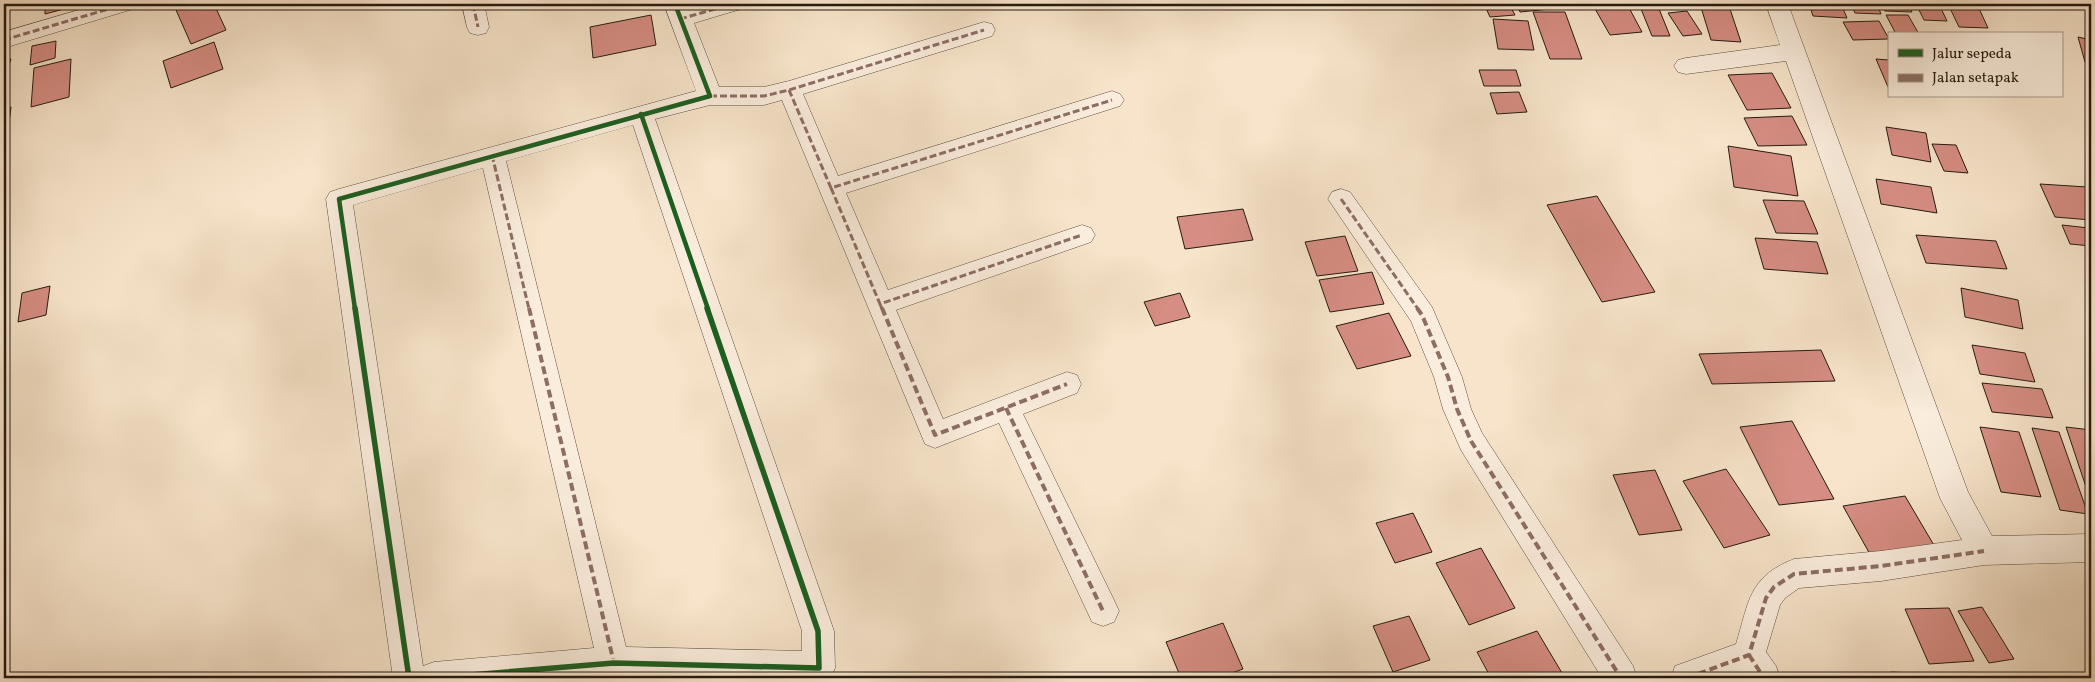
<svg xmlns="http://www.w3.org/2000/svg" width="2095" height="682" font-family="Vollkorn,serif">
  <rect width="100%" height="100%" fill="#f7e4ca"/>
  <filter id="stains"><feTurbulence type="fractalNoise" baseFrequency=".004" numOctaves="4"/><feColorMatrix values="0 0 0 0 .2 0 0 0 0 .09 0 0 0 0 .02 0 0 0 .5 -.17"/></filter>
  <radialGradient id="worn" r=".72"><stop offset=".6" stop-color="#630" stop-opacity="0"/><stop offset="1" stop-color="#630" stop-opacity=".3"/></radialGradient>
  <path fill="#d68d83" stroke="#251b10" d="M45 4H83L45 14Z
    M191 4H214L226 30 191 44 176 10Z
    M1484 4H1509L1515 15 1490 17Z
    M1516 4H1559L1561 8 1520 12Z
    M1627 4 1642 32 1610 35 1594 7Z
    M1639 4H1657L1670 36H1652Z
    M1700 4 1729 6 1741 42 1711 40Z
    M1809 4H1841L1847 18 1813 16Z
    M1851 4H1877L1881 14 1855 13Z
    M1881 4H1908L1912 12 1885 11Z
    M1916 4H1939L1947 21 1924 20Z
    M1948 4H1977L1988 28 1959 27Z
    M2010 4H2047L2050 8 2015 9Z
    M1687 11 1702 34 1683 36 1668 13Z
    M1533 12H1565L1582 59H1550Z
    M651 15 656 45 593 58 590 27Z
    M1886 15H1908L1919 34H1896Z
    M1493 19 1528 21 1534 50 1498 49Z
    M1879 21 1889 39 1853 40 1843 22Z
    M2078 37 2091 40V63L2085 62Z
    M56 41 55 58 30 65 32 46Z
    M214 42 223 69 171 88 163 61Z
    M11 59 5 77H4V61Z
    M71 59 69 97 31 107 34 68Z
    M1876 59 1889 60V87H1888Z
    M1479 70H1516L1521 86H1484Z
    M1772 73 1791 108 1747 110 1728 75Z
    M1519 92 1527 112 1497 114 1490 93Z
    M11 107 9 123 4 124V109Z
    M1792 116 1807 145 1758 146 1744 118Z
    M1886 127 1926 133 1931 162 1892 155Z
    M1932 144 1956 145 1968 173 1944 171Z
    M1728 146 1791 156 1798 196 1734 187Z
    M1876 179 1931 187 1937 213 1881 204Z
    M2040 184 2087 187 2091 195V220L2055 217Z
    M1597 196 1655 292 1602 302 1547 205Z
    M1763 200 1804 201 1818 234 1776 233Z
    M1243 209 1253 240 1185 249 1177 217Z
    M2062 225 2089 228 2091 233V246L2070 244Z
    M1916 235 1996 241 2007 269 1926 263Z
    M1345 236 1358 271 1317 276 1305 242Z
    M1755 238 1817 242 1828 274 1764 269Z
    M1372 272 1384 304 1330 312 1319 280Z
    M50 286 46 315 18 322 22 293Z
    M1961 288 2018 300 2023 329 1965 317Z
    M1180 293 1190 317 1155 326 1144 302Z
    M1389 313 1411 356 1357 369 1336 326Z
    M1972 345 2025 353 2035 382 1980 374Z
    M1821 350 1835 381 1712 384 1699 354Z
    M1982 383 2042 389 2053 418 1992 412Z
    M1792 421 1834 499 1779 505 1740 427Z
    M1980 427 2019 432 2041 497 2001 492Z
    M2066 427 2091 430V502Z
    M2032 428 2059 432 2088 514 2060 510Z
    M1726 469 1770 535 1724 548 1683 481Z
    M1655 470 1682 530 1639 535 1613 475Z
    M1905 496 1935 547 1871 556 1843 506Z
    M1413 513 1432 552 1395 563 1376 523Z
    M1481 548 1515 608 1469 625 1436 563Z
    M1982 607 2014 659 1989 663 1958 611Z
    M1949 608 1974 661 1929 664 1905 609Z
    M1409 616 1430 660 1393 672 1373 626Z
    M1223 623 1243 669 1218 678H1181L1166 642Z
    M1537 631 1565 678H1491L1477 652Z
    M1891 672 1951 675 1953 678H1893Z
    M2012 673 2015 678H1969L1968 676Z"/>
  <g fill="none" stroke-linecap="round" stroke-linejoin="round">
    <defs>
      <path id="minor" d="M99 4H136L133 9 4 48V32Z
        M462 4H484L489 27 486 33 478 35 470 33 467 27Z
        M664 4H686L688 9 706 4H744L741 9 694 23 719 87H764L789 81 984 22 992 24 995 30 992 36 803 94 838 176 1112 91 1120 94 1124 100 1120 106 846 193 888 290 1082 225 1091 228 1095 235 1091 242 896 310 943 419 1067 372 1077 375 1081 384 1077 393 1023 414 1114 600 1119 611 1114 622 1103 626 1092 622 999 423 935 448 925 444 782 100 764 105H710L655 119 834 631 835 668 831 678H393L326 199 330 192 339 189 696 91ZM633 125 802 631V651L626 647 506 161ZM483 168 594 648 434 662 423 666 353 205Z
        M1766 4H1788L1968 492 1992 536 2091 534V562L1984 565 1881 581 1799 588 1785 598 1780 605 1766 652 1776 666 1780 678H1745L1743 675 1734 678H1671L1675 666 1736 644C1749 602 1748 577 1794 559L1881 551 1962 540 1940 498 1786 61 1686 74 1678 72 1674 66 1678 60 1686 58 1780 45Z
        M1341 189 1350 192 1432 307 1462 377 1471 409 1482 433 1633 666 1637 678H1602L1461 450 1443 409 1434 377 1411 321 1328 199 1332 192Z"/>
    </defs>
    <use href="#minor" stroke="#5a4d3e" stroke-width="1"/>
    <use href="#minor" fill="#faeddd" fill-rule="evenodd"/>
    <path stroke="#8d6e63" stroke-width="3" stroke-dasharray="7 3" stroke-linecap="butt" d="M473 4 478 27
      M680 19 733 4
      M4 40 125 4
      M789 90 831 188 1112 100
      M710 96H764L789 90 984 30
      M492 155 529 309
      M831 188 880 304 1082 235
      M1341 199 1418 309
      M880 304 882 309"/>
    <path stroke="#8d6e63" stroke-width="4" stroke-dasharray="8 4" stroke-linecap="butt" d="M529 308 614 663
      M882 308 935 435 1067 384
      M1417 308 1422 315 1448 377 1457 409 1471 441 1621 678
      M1006 408 1103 611
      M1749 655 1764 678
      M1687 678 1749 655 1766 598 1774 587 1794 574 1881 566 1984 551"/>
    <defs>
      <path id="cycleway-far1" d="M641 114 708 309
        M355 309 339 199 710 96 675 4"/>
      <path id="cycleway" d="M355 308 409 678
        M434 678 614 663 819 668 818 631 707 308"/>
    </defs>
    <use href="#cycleway-far1" stroke="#faeddd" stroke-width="7"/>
    <use href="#cycleway" stroke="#faeddd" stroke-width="9"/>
    <use href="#cycleway-far1" stroke="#1b5e20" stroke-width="4.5"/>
    <use href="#cycleway" stroke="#1b5e20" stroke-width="5.5"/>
  </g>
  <rect width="2095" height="682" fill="none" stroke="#f7e4ca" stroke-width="20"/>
  <rect x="5" y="5" width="2085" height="672" fill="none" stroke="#251b10" stroke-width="2.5"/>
  <rect x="10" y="10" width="2075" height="662" fill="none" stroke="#251b10"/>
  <rect x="1888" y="32" width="175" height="65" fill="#faeddd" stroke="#a5998b"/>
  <rect x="1898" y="49" width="25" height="8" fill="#1b5e20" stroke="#a5998b"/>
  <text x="1932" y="58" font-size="15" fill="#251b10">Jalur sepeda</text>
  <rect x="1898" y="74" width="25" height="8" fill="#8d6e63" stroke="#a5998b"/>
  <text x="1932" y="82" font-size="15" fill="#251b10">Jalan setapak</text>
  <rect width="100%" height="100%" filter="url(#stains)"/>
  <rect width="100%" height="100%" fill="url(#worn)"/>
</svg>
